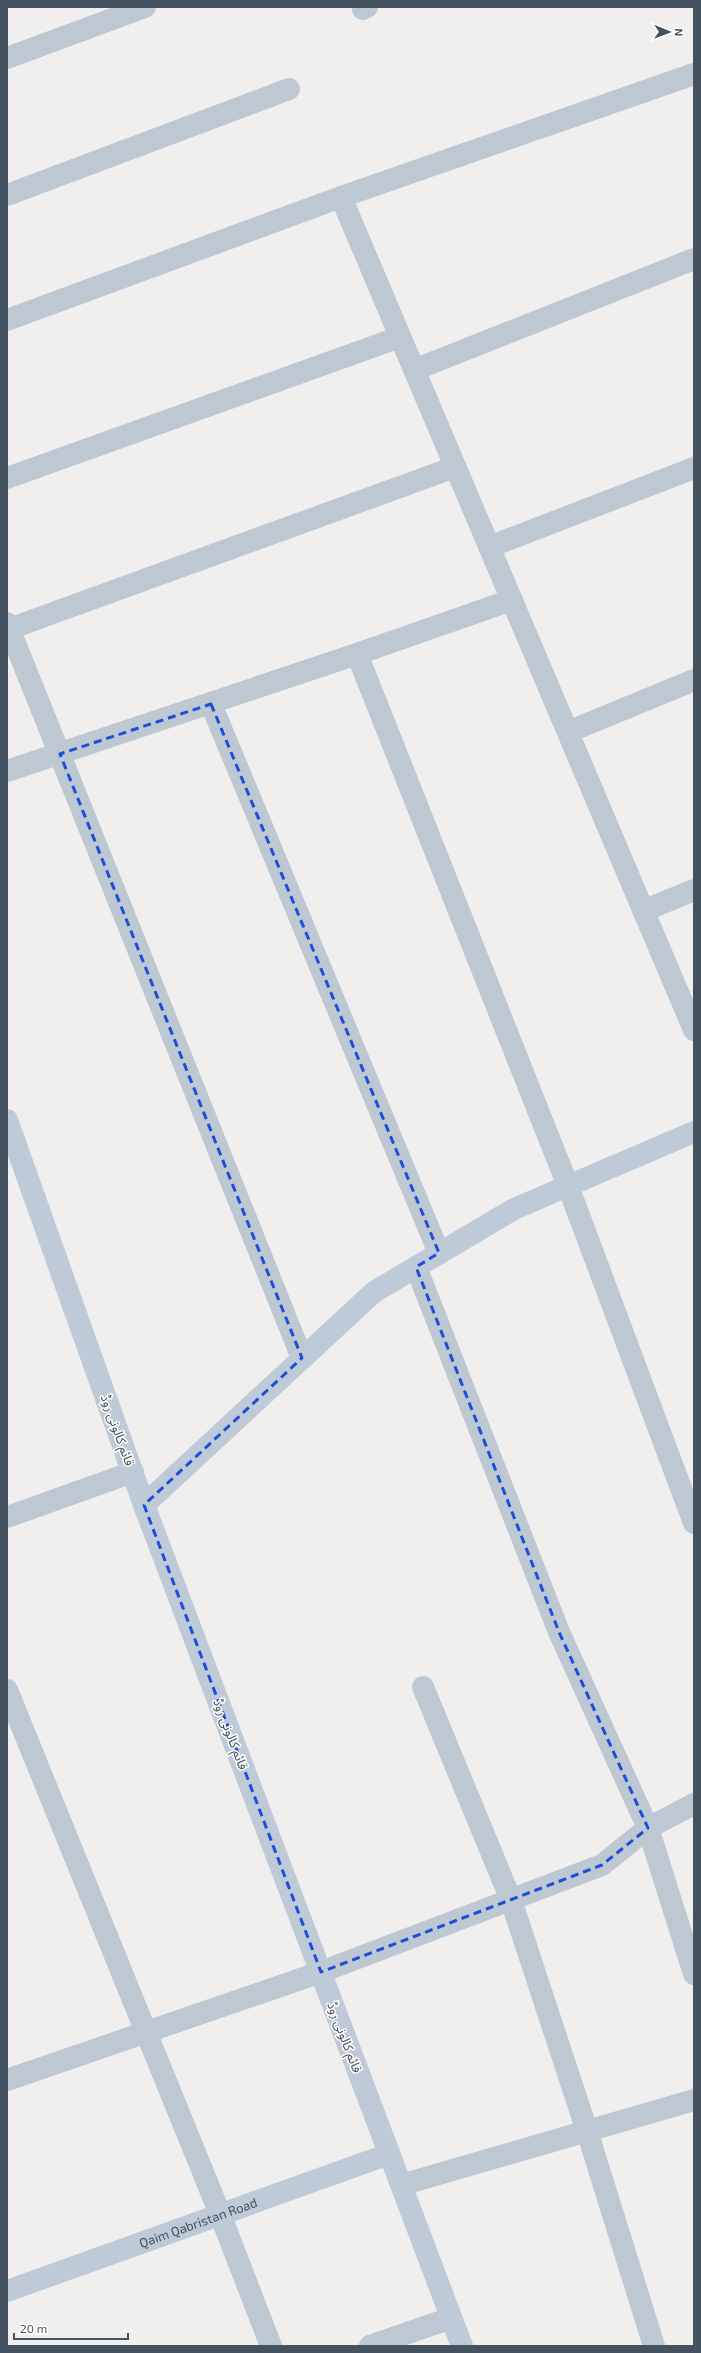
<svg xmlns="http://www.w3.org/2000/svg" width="701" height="2353" font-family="'Exo 2','Noto Sans Arabic',sans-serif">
  <rect width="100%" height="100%" fill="#f1eeee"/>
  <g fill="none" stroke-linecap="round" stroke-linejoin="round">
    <path stroke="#bdc8d2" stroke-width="22" d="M364 7 363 9 367 7
      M7 58 145 7
      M7 195 289 89
      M341 197 694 1030
      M7 320 341 197 694 74
      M414 370 694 259
      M7 478 400 337
      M489 547 694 468
      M7 623 302 1358
      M9 629 455 467
      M357 654 568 1186 694 1523
      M211 704 439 1253
      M568 732 694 680
      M7 771 357 654 512 600
      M643 911 694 890
      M416 1267 559 1632 648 1828 694 1974
      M7 1517 133 1472
      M423 1687 511 1900 587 2131 654 2346
      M7 1690 220 2214 271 2346
      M7 2080 321 1972 602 1865 648 1828 694 1804
      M401 2185 694 2100
      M370 2346 451 2318"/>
    <g stroke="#bfcad9" stroke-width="22">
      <path d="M7 1120 144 1505 462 2346"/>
      <path d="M144 1505 374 1292 514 1209 694 1132"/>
      <path id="s1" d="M7 2291 389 2154"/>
    </g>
  </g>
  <path fill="none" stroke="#1d4ed8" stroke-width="3" stroke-dasharray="8 5" stroke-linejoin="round" d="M211 704 439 1253 416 1267 559 1632 648 1828 602 1865 321 1972 144 1505 302 1358 60 754Z"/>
  <g text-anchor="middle" stroke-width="3" stroke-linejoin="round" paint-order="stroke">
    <g font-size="13" fill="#44515e" stroke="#fff">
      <text transform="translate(118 1430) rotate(70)" y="5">قائم کالونی روڈ</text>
      <text transform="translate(231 1734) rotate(69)" y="5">قائم کالونی روڈ</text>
      <text transform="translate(345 2037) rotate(69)" y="5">قائم کالونی روڈ</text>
      <text dy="5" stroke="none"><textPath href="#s1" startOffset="203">Qaim Qabristan Road</textPath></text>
    </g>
  </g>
  <rect width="701" height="2353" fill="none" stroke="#44515e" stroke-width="16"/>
  <g transform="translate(669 32) rotate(91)" stroke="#ffffff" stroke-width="3" paint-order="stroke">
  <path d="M0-3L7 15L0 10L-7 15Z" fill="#44515e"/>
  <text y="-6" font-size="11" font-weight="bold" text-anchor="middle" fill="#44515e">N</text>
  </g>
  <path d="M14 2333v6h114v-6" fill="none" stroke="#44515e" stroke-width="2"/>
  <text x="20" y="2333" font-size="12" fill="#44515e" stroke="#ffffff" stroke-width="3" paint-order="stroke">20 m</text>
</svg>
